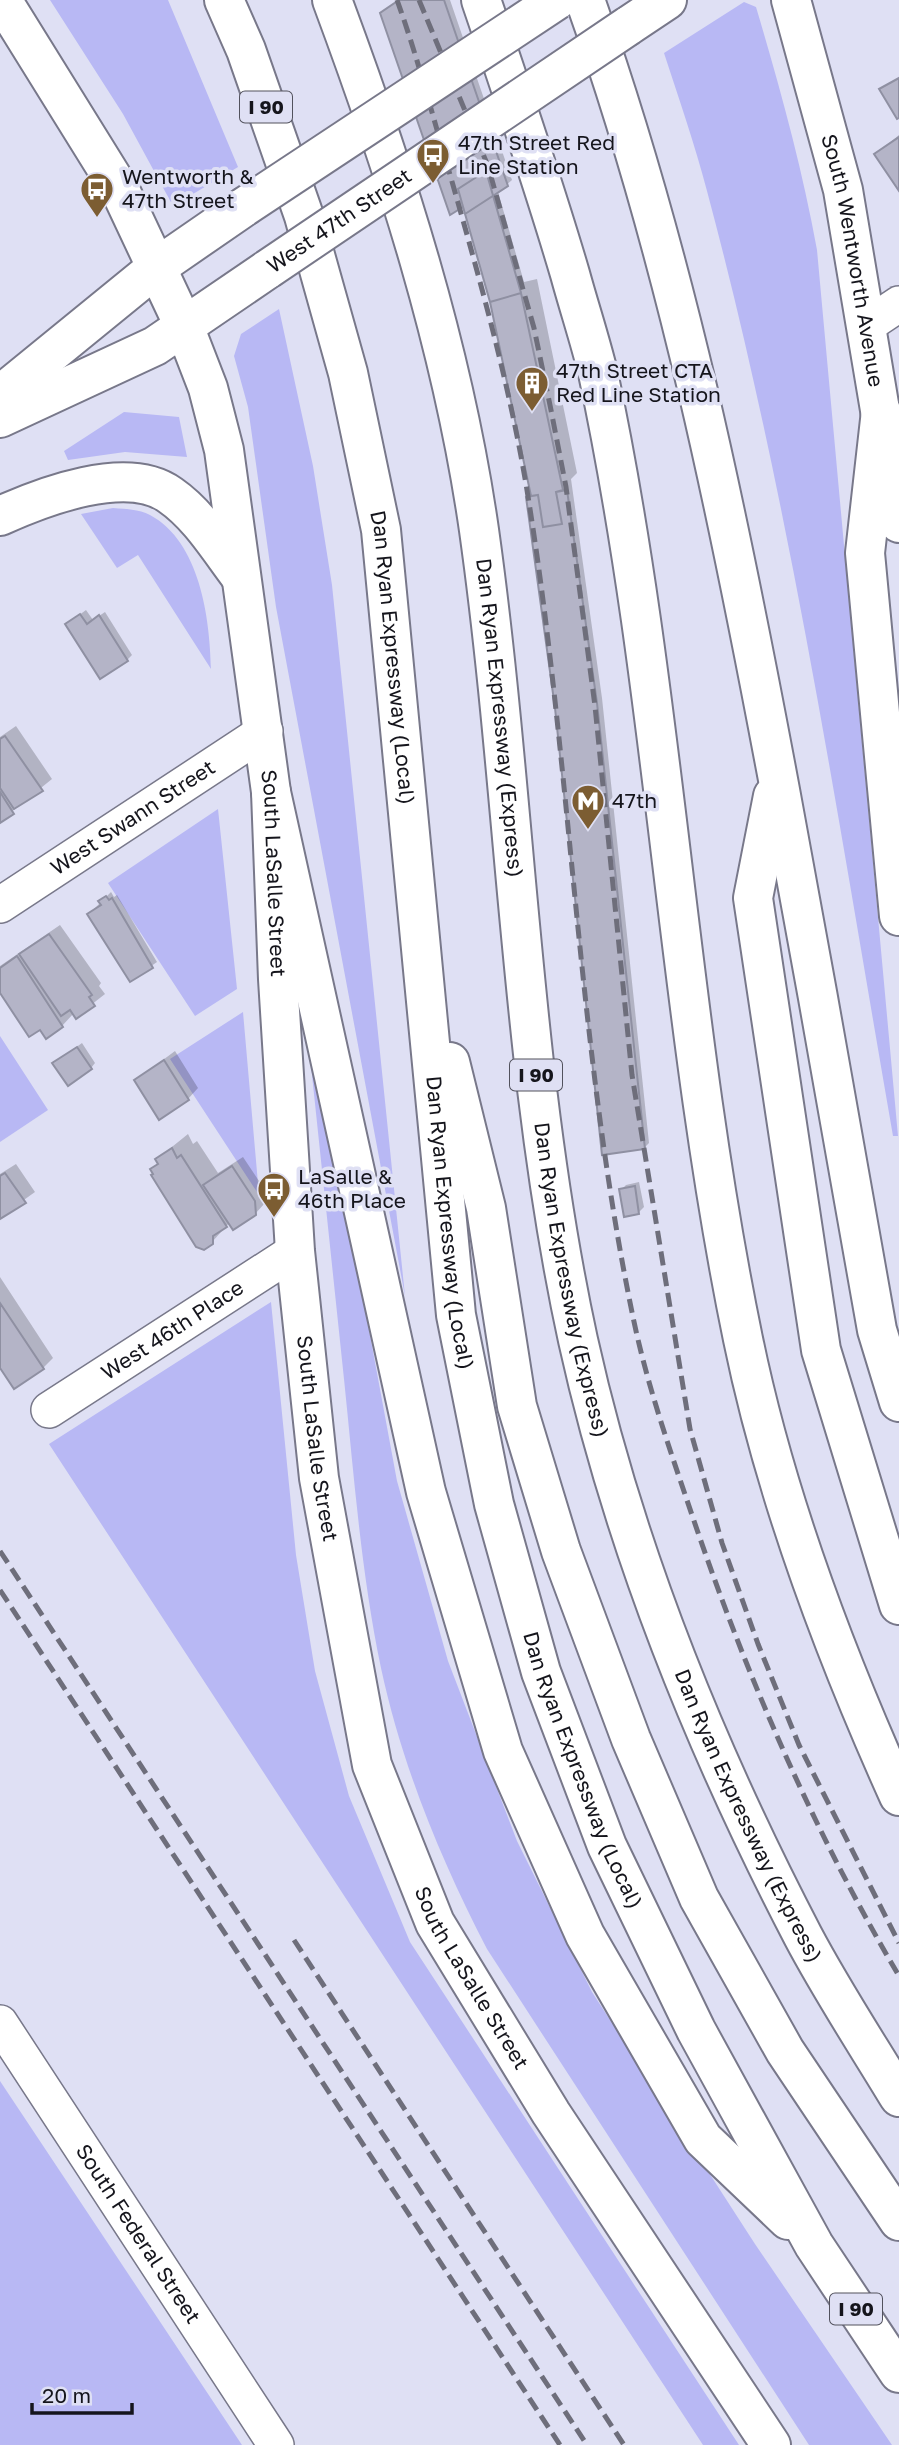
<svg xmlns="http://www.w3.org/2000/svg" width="899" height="2445" font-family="'Golos Text',sans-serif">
  <rect width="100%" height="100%" fill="#dfe0f4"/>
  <path fill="#b8b8f4" d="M50 0H168L238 167 173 206 123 114Z
    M744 2 756 7C780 88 802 167 817 250L898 1136H893C838 820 790 501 707 191 695 145 679 99 664 53Z
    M279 309 313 466 332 585 405 1296 276 607 248 407 234 356 241 334Z
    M124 412 179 417 187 457 125 452 68 460 64 451Z
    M113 508C125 509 139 509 150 515 200 542 210 618 211 669L138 555 117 568 81 514Z
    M218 809 237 989 195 1016 108 883Z
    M243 1012 259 1195 170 1059Z
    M0 1036 48 1110 0 1142Z
    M308 1037 315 1038 397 1481 448 1661 517 1841 592 1992 755 2244 892 2445H809L487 1949C441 1860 402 1766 381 1668 361 1572 354 1476 344 1379 332 1265 320 1151 308 1037Z
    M271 1302 296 1555 315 1671 349 1796 410 1942 739 2445H703L49 1444Z
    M0 2081 242 2445H0Z"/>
  <path fill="#0003" d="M399 0H450L512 180 498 192 524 282 537 279 577 473 571 479 602 698 649 1143 644 1148 556 708 528 498 532 494 491 300 464 204 382 13Z
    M899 135V188L876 154Z
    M86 610 93 620 105 612 132 655 127 660 67 624Z
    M16 726 52 779 0 821V737Z
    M111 892 114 897 117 895 157 962 131 980 89 914Z
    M60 925 101 983 99 986 105 994 77 1016 74 1013 62 1026 41 1028 0 990V966Z
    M82 1043 95 1063 91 1068 54 1063Z
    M175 1051 198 1088 188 1099 136 1080Z
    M188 1134 193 1144 197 1141 218 1173 243 1157 265 1190V1203L255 1214 230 1222 212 1242 152 1169 159 1162 157 1159Z
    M16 1164 35 1192 0 1217V1174Z
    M639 1182 644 1207 639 1212 621 1190 626 1185Z
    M0 1277 53 1358 43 1368 0 1365Z"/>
  <path fill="#b4b4c7" stroke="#8f90a2" stroke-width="2" d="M399 0H444L508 186 465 214 463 207 450 215 380 13Z
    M899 78V118L897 119 879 89Z
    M899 137V191L874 154Z
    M486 171 521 293 490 302 458 189Z
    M521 293 563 490 556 492 562 524 543 527 538 495 531 496 490 302Z
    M567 490 597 703 645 1149 602 1155 555 708 526 497 538 495 543 527 562 524 556 492Z
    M80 614 87 624 99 615 128 661 100 679 65 624Z
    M5 736 43 791 14 809 0 788V739Z
    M0 792 14 814 0 823Z
    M106 896 109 900 112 898 153 968 130 982 87 914 101 905 98 901Z
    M49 934 92 995 89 997 95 1006 76 1019 70 1010 61 1016 19 954Z
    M17 956 63 1027 46 1039 40 1030 29 1037 0 993V968Z
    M77 1047 92 1069 68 1086 52 1063Z
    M164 1060 189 1100 159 1120 134 1080Z
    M172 1148 177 1158 181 1155 227 1227 213 1236V1244L204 1250 196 1247 151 1175 153 1174 150 1169 158 1164 155 1159Z
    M232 1166 255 1201 256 1215 233 1230 203 1185Z
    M5 1173 26 1203 0 1219V1176Z
    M635 1186 639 1214 624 1217 619 1189Z
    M0 1303 44 1369 14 1389 0 1368Z"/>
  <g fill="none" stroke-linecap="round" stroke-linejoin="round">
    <defs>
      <g id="street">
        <path d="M866 326 899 304"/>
        <path id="s1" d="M0 905 265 731"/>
        <path id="s2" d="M49 1410 295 1251"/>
        <path id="s3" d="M0 2023 276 2445"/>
      </g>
      <g id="secondary">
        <path id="s4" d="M2 0 120 190 184 326 208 388 224 450 271 792 278 979 295 1251 319 1478 372 1765 435 1923 551 2113 771 2445"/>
        <path id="s5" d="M791 0 843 190 899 523"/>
        <path d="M628 26 667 0"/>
        <path d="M0 395 157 267 244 207"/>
        <path d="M0 418 155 346 268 269"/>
        <path d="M0 516C42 497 127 464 170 495 199 515 218 547 240 576"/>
      </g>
      <g id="highway">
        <path id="s6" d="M224 0 246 50 304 216 348 373 381 530 456 1315 494 1504 541 1672 607 1846 696 2030 814 2245 899 2373"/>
        <path id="s7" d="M332 0C396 172 453 349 479 530 517 800 520 1074 578 1340 624 1548 705 1748 803 1936 832 1991 867 2044 899 2097"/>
        <path d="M481 0C512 91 543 182 570 274 579 307 590 340 598 373 666 692 677 1020 743 1339 775 1495 834 1652 899 1796"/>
        <path d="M585 0C676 256 730 523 780 790 813 970 846 1149 877 1330L899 1402"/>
        <path d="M881 411 865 553 899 916"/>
        <path d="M271 792 426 1492 503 1751 585 1935 703 2139 788 2220"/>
        <path d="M773 796 753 898 821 1350 899 1605"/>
        <path d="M450 1062 486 1208 517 1406 561 1551 631 1739 699 1898 785 2051 899 2221"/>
      </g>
    </defs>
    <use href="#street" stroke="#78788a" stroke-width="38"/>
    <use href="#secondary" stroke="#78788a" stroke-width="42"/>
    <use href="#highway" stroke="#78788a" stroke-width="42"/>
    <use href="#street" stroke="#fff" stroke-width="35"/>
    <use href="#secondary" stroke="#fff" stroke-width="38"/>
    <use href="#highway" stroke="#fff" stroke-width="38"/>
    <path stroke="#6e6e7b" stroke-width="5" stroke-dasharray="14 7" stroke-linecap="butt" d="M397 0C418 58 433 118 451 178 482 287 513 397 530 509 572 776 578 1053 633 1317 647 1385 670 1450 692 1515 746 1675 813 1830 899 1976
      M419 0 488 166 534 328 551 410 566 487 595 706 632 1075 690 1429 722 1543 758 1644 799 1745 899 1943
      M0 1551 587 2445
      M0 1590 560 2445
      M294 1940 624 2445"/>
    <defs>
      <g id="secondary-bridge">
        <path d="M244 207 557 0"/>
        <path id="s8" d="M268 269 628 26"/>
      </g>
    </defs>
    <use href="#secondary-bridge" stroke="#78788a" stroke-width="42" stroke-linecap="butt"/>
    <use href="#secondary-bridge" stroke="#fff" stroke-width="38"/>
  </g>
  <defs>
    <symbol id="bus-pin" viewBox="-11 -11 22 30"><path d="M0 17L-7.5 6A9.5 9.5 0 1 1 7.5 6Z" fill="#7c5d32" stroke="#dfe0f4"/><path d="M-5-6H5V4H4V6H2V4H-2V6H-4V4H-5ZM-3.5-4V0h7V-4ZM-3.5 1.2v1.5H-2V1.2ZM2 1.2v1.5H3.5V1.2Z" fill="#fff"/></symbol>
    <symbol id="building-pin" viewBox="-11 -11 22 30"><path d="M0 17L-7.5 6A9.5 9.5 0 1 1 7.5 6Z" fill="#7c5d32" stroke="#dfe0f4"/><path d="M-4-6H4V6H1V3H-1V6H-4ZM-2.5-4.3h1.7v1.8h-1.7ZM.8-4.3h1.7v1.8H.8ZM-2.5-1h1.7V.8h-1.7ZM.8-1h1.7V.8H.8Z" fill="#fff"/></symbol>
    <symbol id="metro-pin" viewBox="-11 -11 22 30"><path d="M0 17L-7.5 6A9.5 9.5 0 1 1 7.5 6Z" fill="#7c5d32" stroke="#dfe0f4"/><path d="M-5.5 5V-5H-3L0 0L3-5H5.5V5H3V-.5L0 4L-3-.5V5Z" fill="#fff"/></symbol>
  </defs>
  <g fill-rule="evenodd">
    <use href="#bus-pin" x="414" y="136" width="38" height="52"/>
    <use href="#bus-pin" x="78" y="170" width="38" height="52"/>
    <use href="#building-pin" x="513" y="364" width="38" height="52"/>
    <use href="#metro-pin" x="569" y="782" width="38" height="52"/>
    <use href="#bus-pin" x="255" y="1170" width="38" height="52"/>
  </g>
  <g text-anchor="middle" stroke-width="7" stroke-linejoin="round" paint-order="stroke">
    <g fill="#dfe0f4" stroke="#52525d" stroke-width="2">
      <rect x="240" y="91.5" width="52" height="31" rx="5"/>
      <rect x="510" y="1059.5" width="52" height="31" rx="5"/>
      <rect x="830" y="2293.5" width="52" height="31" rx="5"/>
    </g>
    <g font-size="19" font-weight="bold" fill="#15151c">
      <text x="266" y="114">I 90</text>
      <text x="536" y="1082">I 90</text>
      <text x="856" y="2316">I 90</text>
    </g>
    <g font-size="21" fill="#15151c" stroke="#dfe0f4" text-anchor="start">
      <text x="458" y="150">47th Street Red<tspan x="458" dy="24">Line Station</tspan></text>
      <text x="122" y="184">Wentworth &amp;<tspan x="122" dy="24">47th Street</tspan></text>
      <text x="556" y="378">47th Street CTA<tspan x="556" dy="24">Red Line Station</tspan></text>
      <text x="612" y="808">47th</text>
      <text x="298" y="1184">LaSalle &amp;<tspan x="298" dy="24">46th Place</tspan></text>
    </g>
    <g font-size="21" fill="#15151c" stroke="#dfe0f4">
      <text dy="7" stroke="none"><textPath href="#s8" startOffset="86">West 47th Street</textPath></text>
      <text dy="7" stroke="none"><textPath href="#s5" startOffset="268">South Wentworth Avenue</textPath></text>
      <text dy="7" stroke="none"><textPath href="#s6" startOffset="682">Dan Ryan Expressway (Local)</textPath></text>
      <text dy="7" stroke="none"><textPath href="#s7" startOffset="740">Dan Ryan Expressway (Express)</textPath></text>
      <text dy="7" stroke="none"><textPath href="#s1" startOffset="159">West Swann Street</textPath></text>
      <text dy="7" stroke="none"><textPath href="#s4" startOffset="931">South LaSalle Street</textPath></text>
      <text dy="7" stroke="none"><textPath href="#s6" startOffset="1250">Dan Ryan Expressway (Local)</textPath></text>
      <text dy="7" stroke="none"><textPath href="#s7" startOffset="1307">Dan Ryan Expressway (Express)</textPath></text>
      <text dy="7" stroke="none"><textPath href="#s2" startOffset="147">West 46th Place</textPath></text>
      <text dy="7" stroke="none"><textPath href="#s4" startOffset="1498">South LaSalle Street</textPath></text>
      <text dy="7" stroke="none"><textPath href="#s6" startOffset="1816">Dan Ryan Expressway (Local)</textPath></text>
      <text dy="7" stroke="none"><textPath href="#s7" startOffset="1874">Dan Ryan Expressway (Express)</textPath></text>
      <text dy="7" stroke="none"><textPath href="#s4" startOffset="2065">South LaSalle Street</textPath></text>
      <text dy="7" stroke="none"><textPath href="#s3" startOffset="252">South Federal Street</textPath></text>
    </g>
  </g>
  <path d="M32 2403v10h100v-10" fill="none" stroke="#15151c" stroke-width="3.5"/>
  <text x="42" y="2403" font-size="21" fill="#15151c" stroke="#dfe0f4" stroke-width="5" paint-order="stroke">20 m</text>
</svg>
